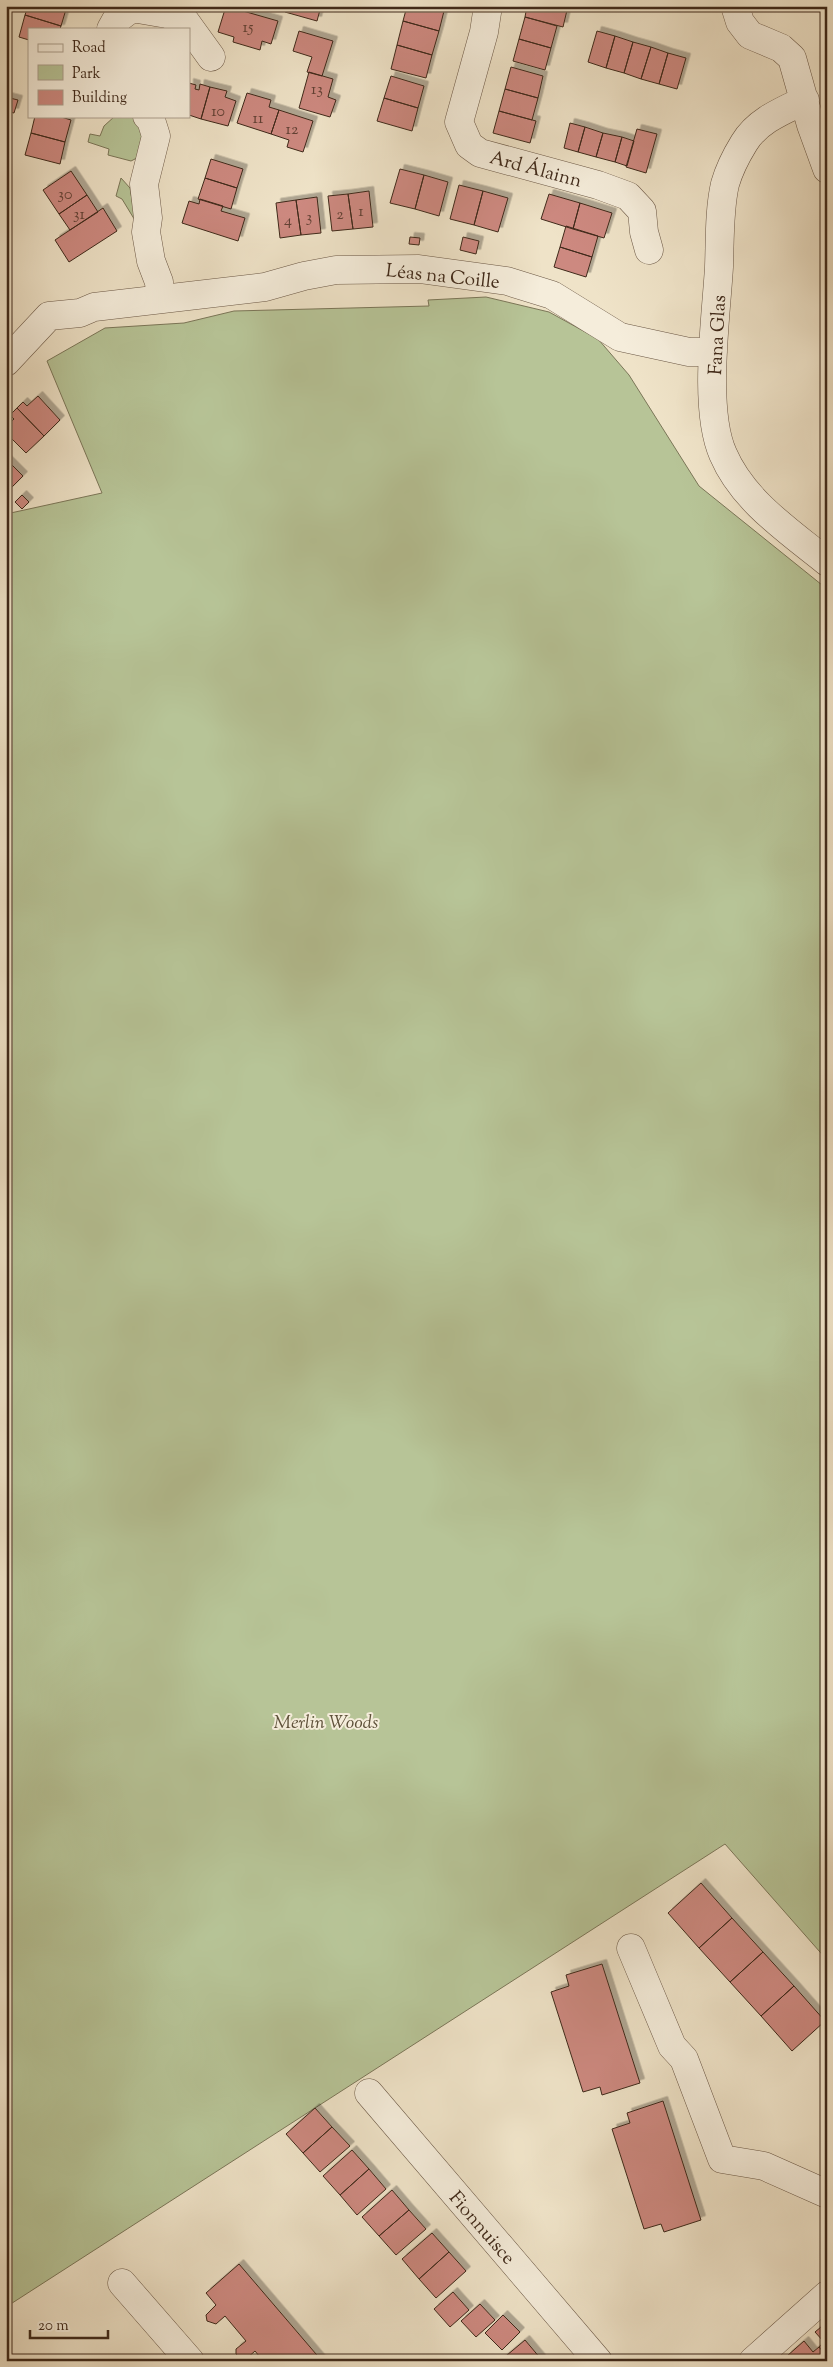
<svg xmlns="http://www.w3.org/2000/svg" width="833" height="2367" font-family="'Sorts Mill Goudy',serif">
  <defs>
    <filter id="shadow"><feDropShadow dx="4.5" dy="-4.5" stdDeviation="0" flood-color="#0004"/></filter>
  </defs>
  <rect width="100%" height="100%" fill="#efe3c8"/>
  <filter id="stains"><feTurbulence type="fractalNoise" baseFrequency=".004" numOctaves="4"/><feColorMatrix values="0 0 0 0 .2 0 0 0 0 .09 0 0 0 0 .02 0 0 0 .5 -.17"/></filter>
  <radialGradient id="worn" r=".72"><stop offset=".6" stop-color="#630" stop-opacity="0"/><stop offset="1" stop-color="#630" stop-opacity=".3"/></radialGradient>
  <path fill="#b7c497" stroke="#7b7658" d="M115 116 133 117 146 132 137 158 131 161 108 155 109 149 88 142 90 134 100 136 104 126Z
    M121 178 130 188 136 222 122 199 116 196Z
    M486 297 549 312 598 339 629 375 699 486 827 589V1960L725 1844 6 2307V514L102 493 47 361 105 328 184 323 234 311 429 306 428 300Z"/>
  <path fill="#cd8980" stroke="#3f291a" filter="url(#shadow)" d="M28 6H67L61 26 25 15Z
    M226 6H244L243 11 278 21 271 44 262 41 260 50 233 42 234 37 218 32Z
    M287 6H321L317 21 285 12Z
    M407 6 445 7 439 31 403 21Z
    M527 6H568L563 27 525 17Z
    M792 6H824L823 10 792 9Z
    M25 15 61 26 60 29H29V40L19 37Z
    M525 17 557 26 551 48 519 39Z
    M403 21 439 31 432 55 397 45Z
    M299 31 333 41 322 76 307 72 312 57 293 51Z
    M597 31 615 36 606 68 588 62Z
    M615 36 633 42 624 73 606 68Z
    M519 39 551 48 545 70 513 61Z
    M633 42 651 47 641 79 624 73Z
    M397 45 432 55 426 78 391 69Z
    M651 47 668 53 659 84 641 79Z
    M668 53 686 58 677 89 659 84Z
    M511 67 543 76 538 98 505 89Z
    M309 72 333 79 328 97 336 100 330 117 299 108Z
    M391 76 424 86 418 108 384 98Z
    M189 83 196 85 195 89 199 90 200 84 210 87 201 119 189 115Z
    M210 87 227 91 225 97 236 101 228 126 201 119Z
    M505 89 538 98 532 120 499 111Z
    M247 93 271 100 269 107 279 110 271 134 237 123Z
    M6 97 18 100 14 113 6 111Z
    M384 98 418 108 412 131 377 121Z
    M279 110 313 121 303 152 287 147 289 140 271 134Z
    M499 111 536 121 530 143 493 133Z
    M35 116H58L71 120 65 142 31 133Z
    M570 123 585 127 578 152 564 148Z
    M585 127 603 133 596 157 578 152Z
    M637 129 657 134 646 173 626 167Z
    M31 133 65 142 60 164 25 155Z
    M603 133 622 137 615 162 596 157Z
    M622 137 634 141 627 166 615 162Z
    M211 159 243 169 237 188 205 178Z
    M400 169 424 175 415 209 390 203Z
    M71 171 87 195 59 214 43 190Z
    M424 175 448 182 439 216 415 209Z
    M205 178 237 188 231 209 198 199Z
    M459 185 483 191 474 225 450 219Z
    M369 191 373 227 353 229 348 194Z
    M483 191 508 198 498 232 474 225Z
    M348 194 353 229 332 231 328 196Z
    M549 194 580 203 573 229 541 219Z
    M87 195 98 212 70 230 59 214Z
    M317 197 321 233 301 235 296 200Z
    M200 199 223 206 221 211 245 218 238 241 182 223 189 201 199 204Z
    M296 200 301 235 280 238 276 203Z
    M580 203 612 213 604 238 573 229Z
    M103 208 117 231 69 262 55 240Z
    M566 226 598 236 592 257 560 247Z
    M410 237 420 238 419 245 409 244Z
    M463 237 479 241 476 254 460 250Z
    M560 247 592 257 586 277 554 267Z
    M38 396 60 420 44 436 17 408 23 402 27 406Z
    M17 408 44 436 26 453 6 433V427L14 419 10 415Z
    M6 459 23 476 7 492H6Z
    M22 495 29 502 22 509 15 502Z
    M701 1883 732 1918 699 1948 668 1913Z
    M732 1918 763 1952 730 1982 699 1948Z
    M763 1952 794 1986 761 2016 730 1982Z
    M602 1964 640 2083 602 2095 600 2087 583 2092 551 1992 569 1986 566 1975Z
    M794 1986 825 2021 792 2051 761 2016Z
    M663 2101 701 2220 664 2232 661 2224 644 2229 612 2129 630 2123 627 2113Z
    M315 2108 332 2127 303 2153 286 2134Z
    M332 2127 350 2146 320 2172 303 2153Z
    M352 2150 369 2169 340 2195 323 2176Z
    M369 2169 386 2189 357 2215 340 2195Z
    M392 2190 409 2210 379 2236 362 2217Z
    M409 2210 426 2229 396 2255 379 2236Z
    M432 2233 449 2252 419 2279 402 2259Z
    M449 2252 466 2271 436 2298 419 2279Z
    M239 2264 322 2361H263L255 2351 246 2359H241L236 2354V2349L246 2341 225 2316 216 2324 207 2321 206 2315 216 2305 206 2293Z
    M453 2292 469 2310 450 2327 434 2309Z
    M480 2304 495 2320 476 2337 461 2321Z
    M503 2315 520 2332 502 2350 485 2333Z
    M827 2322V2356L819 2347 824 2342 815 2332Z
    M525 2340 541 2359 539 2361H500Z
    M804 2341 813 2352 819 2347 827 2356V2361H792L787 2356Z"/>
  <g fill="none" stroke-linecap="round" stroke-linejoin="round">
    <defs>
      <path id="minor" d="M488 6 484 32 459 122 469 145 480 153 598 185 628 196 642 211 644 232 649 250
        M735 6 740 22 750 35 781 48 792 58 811 125 827 169
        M111 29 116 20 132 8 167 14 185 21 211 57
        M805 100C782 111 757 121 744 143 736 156 729 170 725 184 719 210 720 240 719 267 716 318 703 409 723 454 743 501 789 531 827 562
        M147 116 151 120 156 136 144 184 148 218 146 232 151 261 159 282 160 299
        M6 362 49 316 80 313 94 307 265 287 304 276 336 270 419 269 507 281 552 295 620 337 689 352H713
        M631 1948 672 2046 684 2059 722 2159 764 2166 827 2194
        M369 2093 598 2361
        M122 2283 190 2361
        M753 2361 827 2295"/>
    </defs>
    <use href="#minor" stroke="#6b5846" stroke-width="29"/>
    <use href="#minor" stroke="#f5eddb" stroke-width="28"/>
  </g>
  <g text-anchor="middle" stroke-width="4" stroke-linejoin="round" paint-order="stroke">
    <g font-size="16" fill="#624134">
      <text x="248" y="32">15</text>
      <text x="317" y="94">13</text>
      <text x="218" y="116">10</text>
      <text x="258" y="123">11</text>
      <text x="292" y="134">12</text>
      <text x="65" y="199">30</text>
      <text x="361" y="216">1</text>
      <text x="79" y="219">31</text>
      <text x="340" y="219">2</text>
      <text x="309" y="222">3</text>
      <text x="288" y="225">4</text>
    </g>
    <g font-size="19" fill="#3f291a" stroke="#f5eddb">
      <text transform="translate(536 168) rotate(15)" y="7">Ard Álainn</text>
      <text transform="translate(443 275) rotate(6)" y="7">Léas na Coille</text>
      <text transform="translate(716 335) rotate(-87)" y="7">Fana Glas</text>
      <text transform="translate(483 2227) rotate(49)" y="7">Fionnuisce</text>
    </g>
    <g font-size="19" font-style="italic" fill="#5d5039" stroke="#f5eddb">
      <text x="326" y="1728">Merlin Woods</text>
    </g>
  </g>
  <rect width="833" height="2367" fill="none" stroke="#efe3c8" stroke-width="25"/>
  <rect x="8" y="8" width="818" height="2352" fill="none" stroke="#3f291a" stroke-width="2.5"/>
  <rect x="12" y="12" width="808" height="2342" fill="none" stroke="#3f291a"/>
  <rect x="28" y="28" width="162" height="90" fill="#f5eddb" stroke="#ac9f8e"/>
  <rect x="38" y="44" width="25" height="8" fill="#f5eddb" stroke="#ac9f8e"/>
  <text x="72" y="52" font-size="15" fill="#3f291a">Road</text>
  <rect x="38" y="65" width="25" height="15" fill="#b7c497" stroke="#ac9f8e"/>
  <text x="72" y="78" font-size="15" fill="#3f291a">Park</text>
  <rect x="38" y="90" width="25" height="15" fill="#cd8980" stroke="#ac9f8e"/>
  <text x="72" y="102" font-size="15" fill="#3f291a">Building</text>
  <path d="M30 2330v8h78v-8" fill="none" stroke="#3f291a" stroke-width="2.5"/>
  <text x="38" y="2330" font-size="15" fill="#3f291a" stroke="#f5eddb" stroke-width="4" paint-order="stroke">20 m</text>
  <rect width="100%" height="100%" filter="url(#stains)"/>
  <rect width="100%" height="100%" fill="url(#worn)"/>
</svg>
